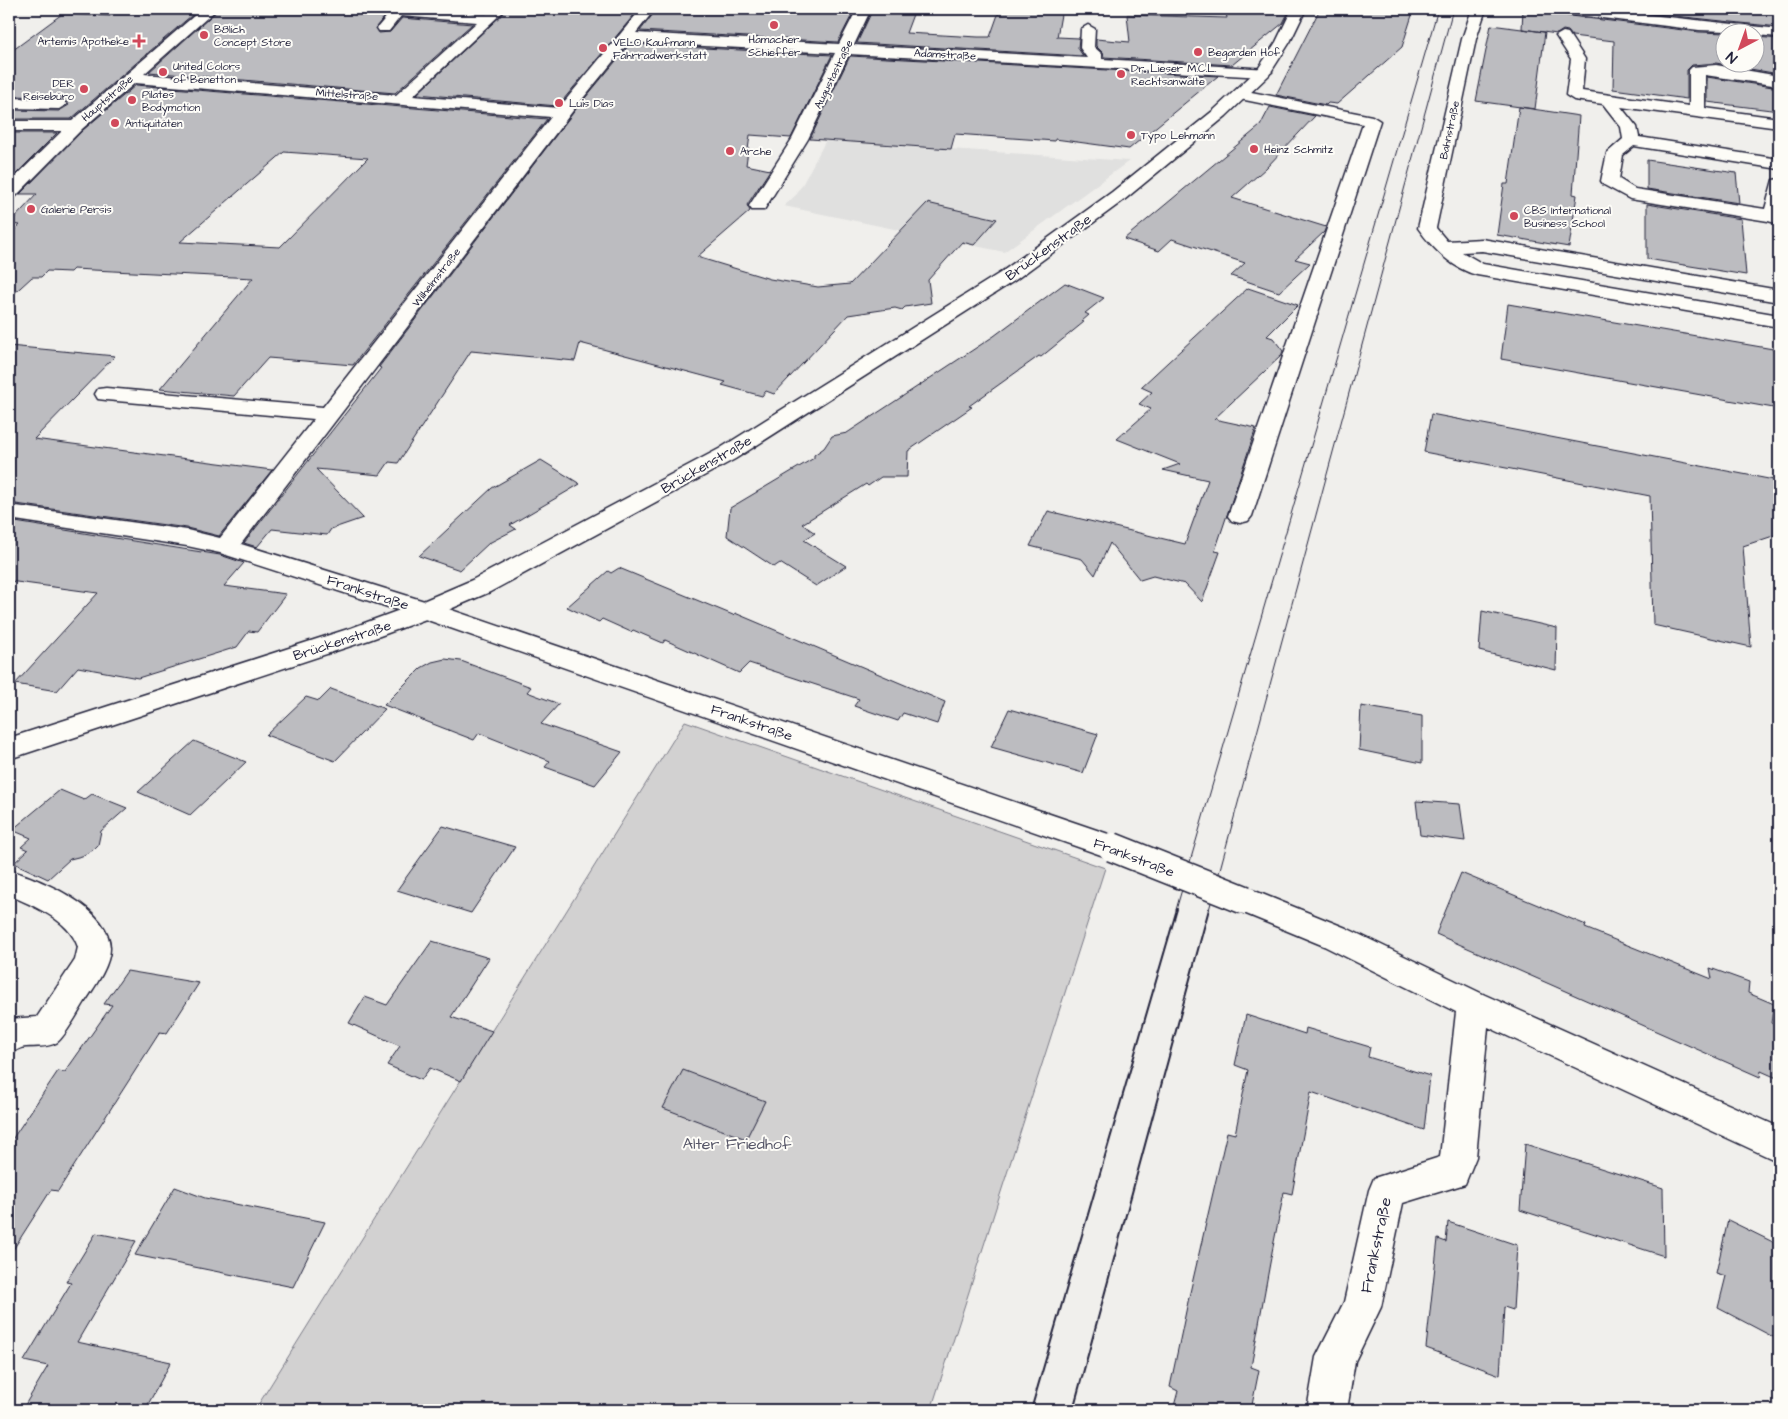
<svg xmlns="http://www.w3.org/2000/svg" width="1788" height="1419" font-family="'Architects Daughter',sans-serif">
  <rect width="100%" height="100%" fill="#f0efec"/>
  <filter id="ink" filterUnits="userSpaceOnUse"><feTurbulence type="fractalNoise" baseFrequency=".02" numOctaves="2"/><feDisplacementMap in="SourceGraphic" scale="10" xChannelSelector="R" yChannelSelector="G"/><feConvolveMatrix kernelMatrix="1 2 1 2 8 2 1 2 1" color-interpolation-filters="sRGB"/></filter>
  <g filter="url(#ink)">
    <path fill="#e0e0df" d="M826 140 950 149 1129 161 1004 252 784 206 798 193 796 192 801 187Z"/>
    <path fill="#d2d1d1" stroke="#7a7a86" d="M685 721 1105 868 931 1410H255Z"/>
    <path fill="#bcbcc0" stroke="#22223b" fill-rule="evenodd" d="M110 9H199L71 119H9V110L59 111 69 105 59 97 9 96V53L62 14 110 16Z
      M219 9H391L376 27 379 33 390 32 402 18 472 24 395 93 149 72Z
      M508 9H639L558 106 417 94Z
      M657 9H855L838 42 640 31Z
      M873 9H915L906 33 978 37H990L1000 9H1062L1057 37 1079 38 1078 48 1083 56 857 43Z
      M1225 9H1290L1283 23 1232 65 1104 57 1103 53 1096 46V39L1130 42 1127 15 1227 18Z
      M1320 9H1414L1402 47 1337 104 1328 103 1326 105 1276 95Z
      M1523 9H1553L1562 15 1699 32 1726 33V62H1756V37L1779 39V74L1716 63 1692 65 1687 70V99L1613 89 1614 41 1572 36 1568 31 1563 30 1557 34 1522 29Z
      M1609 9H1779V27Z
      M1491 25 1545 32 1535 109 1476 101Z
      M630 44 832 55 791 138 750 135 746 165 770 170 747 205 750 211 697 257 770 279 818 287 850 284 927 203 997 219 974 245 962 242 928 280 931 303 905 307 902 310 895 308 848 315 774 394 766 391 762 396 722 385 726 382 580 343 575 361 471 351 398 463 389 462 380 475 316 469 363 518 331 529 327 535 272 529 257 547 244 543 381 368 379 367 576 109Z
      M850 56 1218 76 1129 149 1055 139V141L955 134 951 149 810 139Z
      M1707 77 1779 88V111L1707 102Z
      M136 85 547 119 353 365 268 358 234 396 160 389 253 278 73 269 70 272 47 271 41 277H32L9 298V235L20 225 9 224 37 194H20L83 130ZM284 152 368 158 280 247 180 242Z
      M1270 107 1315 116 1266 168 1232 198 1326 227 1324 232 1295 259 1310 263 1279 292 1231 276 1245 263 1172 239 1159 251 1124 239 1260 126Z
      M1519 107 1579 116 1573 194 1577 195 1569 247 1497 235 1504 184H1508Z
      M9 133H57L9 181Z
      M1647 160 1736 173 1739 203 1647 189Z
      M1647 204 1741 219 1746 275 1647 259Z
      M1065 283 1104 298 1085 313 1089 315 1082 321 1084 322 1041 357 1039 356 969 406 972 407 908 451 907 477H881L868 486 866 484 802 524 815 533 804 540 846 566 816 586 780 563 774 567 727 536 730 508 814 458V455L824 448 832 436 847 433 994 336Z
      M1248 288 1298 305 1267 336 1273 338 1283 351 1281 356 1214 419 1256 428 1215 551 1220 552 1202 602 1185 584 1153 576 1140 580 1110 543 1095 575 1082 559 1030 546 1048 511 1185 544 1208 480 1163 470 1180 464 1117 439 1151 409 1139 404 1152 392 1141 387Z
      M1508 304 1779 350V409L1501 359Z
      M9 346 115 356 34 439 272 470 219 536 187 528 9 503Z
      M1431 414 1779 481V534L1743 546 1751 647 1653 625 1650 496 1424 452Z
      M541 460 580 484 510 525 516 529 489 543 460 570 419 556 492 488Z
      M9 521 220 555 244 563 224 586 286 594 257 632 249 631 237 647 138 678 78 667 57 691 15 684 98 593 9 581Z
      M619 568 733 615 735 613 945 702 937 724 903 713 898 721 854 706 859 699 749 663 739 673 665 640 663 643 633 630 631 632 602 619 599 622 567 607 608 571 611 573Z
      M1482 611 1557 628 1556 670 1479 651Z
      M445 659 461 661 531 687 527 692 559 704 541 724 622 752 595 785 545 767 550 761 479 733 474 740 384 705 421 668 432 662Z
      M331 689 385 709 335 761 266 735 306 697 319 701Z
      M1361 706 1422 716V763L1359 750Z
      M1009 709 1098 734 1083 773 991 747Z
      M194 741 246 762 190 815 138 792Z
      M60 790 84 800 92 794 127 808 101 831 98 845 93 850 82 856 70 859 48 879 14 863 28 850 21 847 31 838 12 830Z
      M1416 801 1460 804 1465 841 1420 835Z
      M443 826 515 847 471 913 397 890Z
      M1461 873 1586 925 1585 928 1712 979 1710 968 1749 982 1748 993 1774 1004 1771 1023 1779 1027V1079L1761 1071 1760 1077 1436 934Z
      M432 941 489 958 451 1017 492 1031 461 1081 430 1068 421 1080 387 1065 400 1046 349 1023 365 997 387 1005Z
      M127 971 199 983 167 1033 160 1032 58 1191 51 1190 9 1256V1144L58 1071 65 1072 112 1005 104 1004Z
      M1246 1015 1305 1034 1306 1028 1370 1047 1368 1057 1430 1076 1424 1130 1311 1092 1292 1194 1284 1192 1272 1252 1251 1367 1259 1370 1251 1410H1173L1178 1391 1170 1387 1189 1297 1227 1132 1235 1134 1248 1070 1235 1065Z
      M683 1070 765 1101 746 1139 663 1108Z
      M1525 1144 1663 1188 1664 1256 1520 1210Z
      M175 1187 205 1198 325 1222 293 1287 135 1255Z
      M1728 1220 1779 1245V1340L1718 1308 1726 1276 1716 1273Z
      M1448 1222 1517 1245 1513 1310 1504 1307 1500 1375 1426 1348 1438 1239 1446 1242Z
      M96 1233 136 1241 77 1342 171 1362 145 1410H22L48 1366 24 1361 71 1283 66 1282Z"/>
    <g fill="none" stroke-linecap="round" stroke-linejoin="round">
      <defs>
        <path id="minor" d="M202 9H217L144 74 396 95 477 22 401 16 389 31H379L377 28 393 9 486 14 491 9H506L413 96 559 108 641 9H655L636 33 839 44 857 9H871L854 45 1087 58 1080 48 1081 29 1088 25 1095 29 1094 47 1102 54V59L1269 69 1272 72 1264 77 849 54 808 139 764 210H752L749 206 792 139 835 53 629 42 575 108 241 544 434 604 1123 839 1127 847 1123 855 1112 859 1101 855 416 616 220 553 187 546 9 519V505L187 530 220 538 314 419 106 400 98 399 95 394 98 389 106 388 323 407 551 117 135 83 82 129 15 197 9 198V183L62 131H9V121H72Z
          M1472 9H1486L1476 39 1436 228 1447 241 1482 239 1779 290V302L1482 251 1462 252 1483 264 1779 315V327L1477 275C1453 269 1432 248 1418 228L1462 39Z
          M1563 32 1568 33 1585 59 1582 91 1689 106V70L1692 67 1716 65 1779 76V86L1705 75V108L1779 118V128L1621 107 1637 127 1639 137 1779 159V169L1634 146 1623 155 1619 179 1635 189 1765 209 1773 180 1779 179V224L1768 221 1630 199 1604 185 1601 181 1607 153 1623 139 1621 127 1603 104 1574 100 1566 95 1571 59 1556 36Z
          M1241 90 1372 116 1380 121 1252 516 1248 521 1240 523 1232 521 1228 516 1363 124 1235 98 1233 95Z
          M9 98 59 99 67 104 59 109 9 108Z
          M9 870C40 879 110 908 110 948 110 965 96 985 86 1000 80 1009 64 1039 56 1043 46 1048 36 1046 26 1047 21 1047 14 1052 9 1054V1019L37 1017 75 960 78 947C69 919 33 906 9 895Z
          M1245 887 1346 928 1485 995 1779 1127V1162L1488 1027 1476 1157 1465 1184 1403 1203 1381 1307 1355 1361 1347 1410H1307L1316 1357 1344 1302 1369 1190 1374 1178 1440 1157 1456 1012 1324 946 1234 909 1229 900 1234 891Z"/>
        <path id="major" d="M1292 9H1306L1290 42 1269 75 1226 116 1124 200 1014 281 735 459 490 592 434 616 369 640 9 759V738L351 628 416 604 472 580 719 449 1000 273 1112 192 1214 110 1258 69 1276 42Z
          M1555 9H1594L1779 29V37L1756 35V32L1699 30 1562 13Z"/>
      </defs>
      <use href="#minor" stroke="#22223b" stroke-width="3"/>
      <use href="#major" stroke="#22223b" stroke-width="3"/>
      <use href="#minor" fill="#fdfcf7" fill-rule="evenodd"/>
      <use href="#major" fill="#fdfcf7" fill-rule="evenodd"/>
      <path stroke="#22223b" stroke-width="1" d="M1176 910 1438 9
        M1209 910 1453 9"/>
      <path stroke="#22223b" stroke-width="2" d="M1031 1410 1177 909
        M1073 1410 1209 909"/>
      <defs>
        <path id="minor-bridge" d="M1112 847 1245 900"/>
      </defs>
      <use href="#minor-bridge" stroke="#22223b" stroke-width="31" stroke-linecap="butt"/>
      <use href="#minor-bridge" stroke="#fdfcf7" stroke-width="28"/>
    </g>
  </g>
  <g fill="#d1495b" stroke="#fdfcf7" stroke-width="2">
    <circle cx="774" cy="25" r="5"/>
    <circle cx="204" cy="35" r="5"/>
    <path d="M136.5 33.5h5v5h5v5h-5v5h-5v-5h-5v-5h5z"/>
    <circle cx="603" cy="48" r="5"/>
    <circle cx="1198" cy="52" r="5"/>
    <circle cx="163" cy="72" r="5"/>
    <circle cx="1121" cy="74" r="5"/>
    <circle cx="84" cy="89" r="5"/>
    <circle cx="132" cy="100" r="5"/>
    <circle cx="559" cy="103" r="5"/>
    <circle cx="115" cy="123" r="5"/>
    <circle cx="1131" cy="135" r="5"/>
    <circle cx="1254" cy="149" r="5"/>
    <circle cx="730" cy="151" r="5"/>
    <circle cx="31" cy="209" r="5"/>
    <circle cx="1514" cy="216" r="5"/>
  </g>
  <g text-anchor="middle" stroke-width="4" stroke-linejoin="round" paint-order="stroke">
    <g font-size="11" fill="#22223b" stroke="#fdfcf7" text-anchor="start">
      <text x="214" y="33">B8lich<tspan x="214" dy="13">Concept Store</tspan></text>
      <text x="774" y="43" text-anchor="middle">Hamacher<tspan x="774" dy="13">Schieffer</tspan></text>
      <text x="129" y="45" text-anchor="end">Artemis Apotheke</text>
      <text x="613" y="46">VELO Kaufmann<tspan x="613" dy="13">Fahrradwerkstatt</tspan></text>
      <text x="1208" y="56">Begarden Hof</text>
      <text x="173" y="70">United Colors<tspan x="173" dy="13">of Benetton</tspan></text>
      <text x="1131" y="72">Dr. Lieser M.C.L.<tspan x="1131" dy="13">Rechtsanwälte</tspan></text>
      <text x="74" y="87" text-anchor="end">DER<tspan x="74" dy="13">Reisebüro</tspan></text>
      <text x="142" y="98">Pilates<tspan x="142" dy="13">Bodymotion</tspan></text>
      <text x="569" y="107">Luis Dias</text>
      <text x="125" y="127">Antiquitäten</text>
      <text x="1141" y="139">Typo Lehmann</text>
      <text x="1264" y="153">Heinz Schmitz</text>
      <text x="740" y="155">Arche</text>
      <text x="41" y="213">Galerie Persis</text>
      <text x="1524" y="214">CBS International<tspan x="1524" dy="13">Business School</tspan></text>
    </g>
    <g font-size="11" fill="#22223b" stroke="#fdfcf7">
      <text transform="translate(945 54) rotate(3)" y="4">Adamstraße</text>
      <text transform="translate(833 74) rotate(-64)" y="4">Augustastraße</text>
      <text transform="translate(347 94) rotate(4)" y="4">Mittelstraße</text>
      <text transform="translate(107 98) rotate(-41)" y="4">Hauptstraße</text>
      <text transform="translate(1449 130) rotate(-78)" y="4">Bahnstraße</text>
      <text transform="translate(436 277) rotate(-52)" y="4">Wilhelmstraße</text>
    </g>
    <g font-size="14" fill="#22223b" stroke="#fdfcf7">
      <text transform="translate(1048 247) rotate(-36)" y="5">Brückenstraße</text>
      <text transform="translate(706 464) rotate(-30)" y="5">Brückenstraße</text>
      <text transform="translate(368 592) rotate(18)" y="5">Frankstraße</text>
      <text transform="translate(342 640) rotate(-18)" y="5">Brückenstraße</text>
      <text transform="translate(752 722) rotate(19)" y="5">Frankstraße</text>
      <text transform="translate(1134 857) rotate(21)" y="5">Frankstraße</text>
    </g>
    <g font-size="16" fill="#575768" stroke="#fdfcf7">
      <text x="737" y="1149">Alter Friedhof</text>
    </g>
    <g font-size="16" fill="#22223b" stroke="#fdfcf7">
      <text transform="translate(1375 1245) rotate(-78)" y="6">Frankstraße</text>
    </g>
  </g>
  <rect width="1788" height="1419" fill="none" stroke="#fdfcf7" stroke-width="30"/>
  <rect x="15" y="15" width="1758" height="1389" fill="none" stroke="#22223b" stroke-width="2" filter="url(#ink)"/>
  <g transform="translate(1740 48) rotate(221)"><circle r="24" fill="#fdfcf7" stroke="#a5a5ac"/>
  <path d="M0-4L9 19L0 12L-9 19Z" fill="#d1495b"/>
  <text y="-8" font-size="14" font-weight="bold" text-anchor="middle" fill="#22223b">N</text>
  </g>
</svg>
